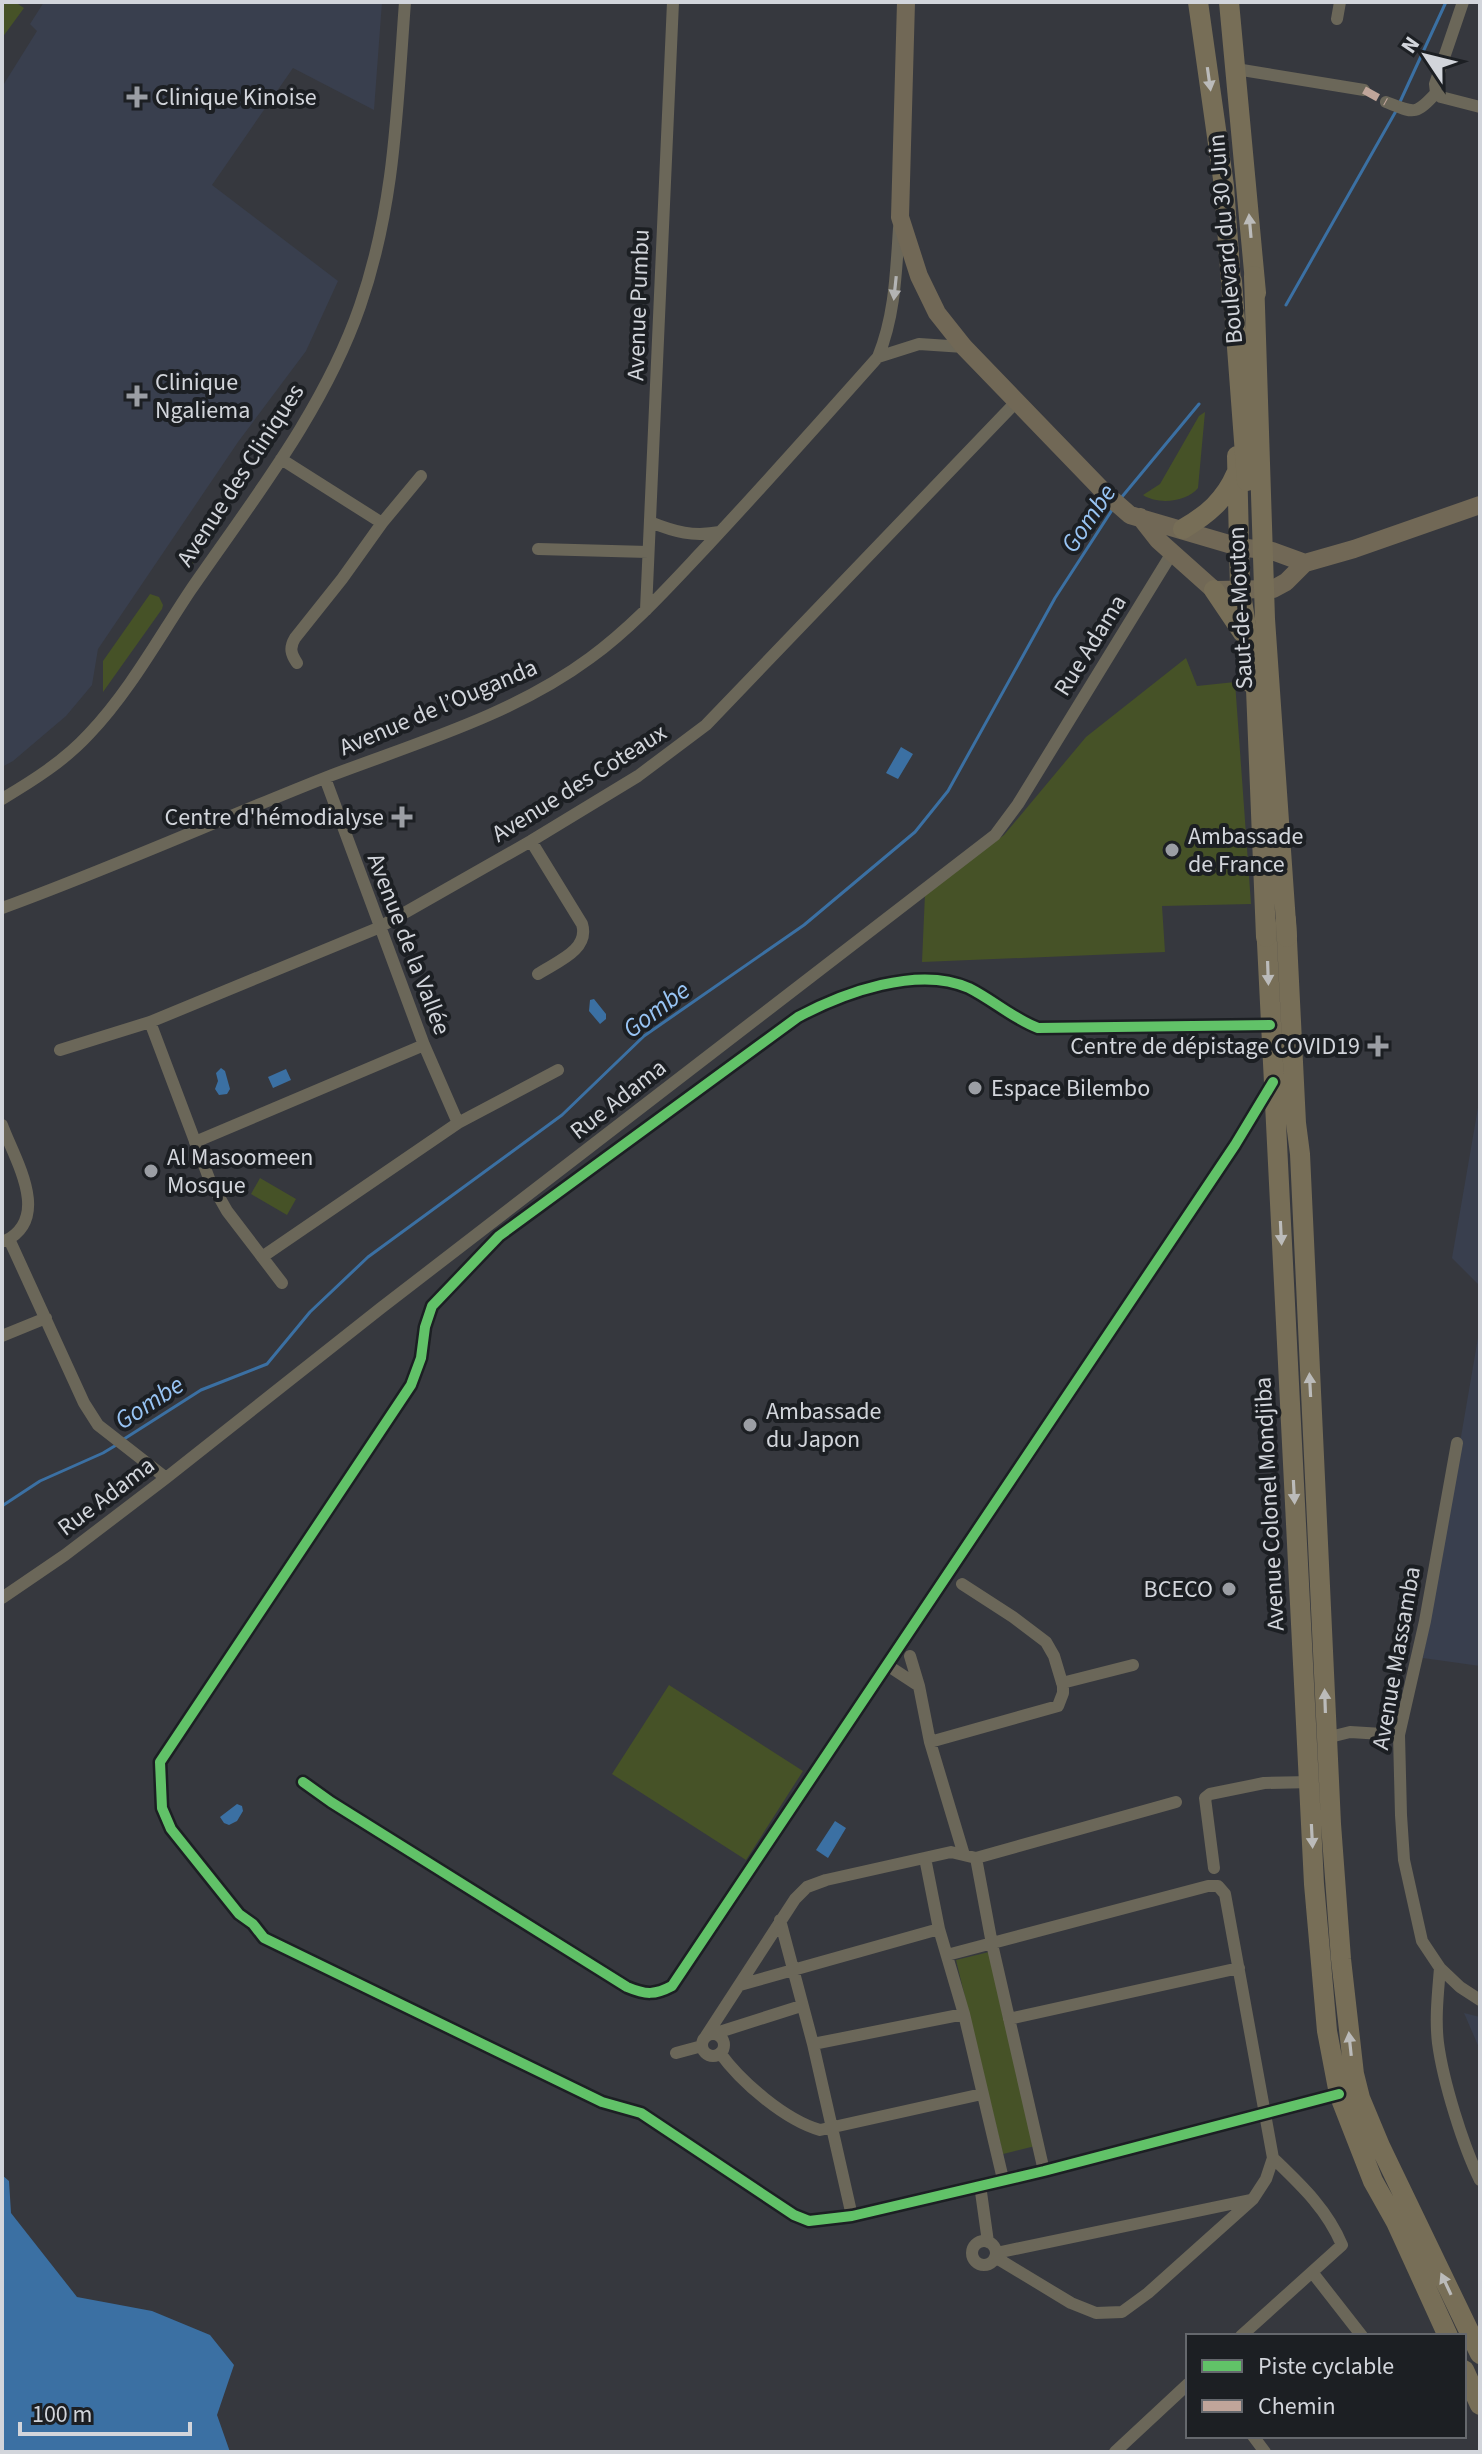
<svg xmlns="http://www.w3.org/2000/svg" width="1482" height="2454" font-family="'Source Sans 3',sans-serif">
  <rect width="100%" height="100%" fill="#36383e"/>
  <path fill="#393f4e" d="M44 2H382L374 110 293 68 212 185 338 281 306 351 238 442 98 649 92 685 66 716 13 761 2 767V87L37 31 30 24Z
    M1480 1096V1286L1452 1258Z
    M1480 1326V1666L1423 1658Z
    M1464 2013 1480 2017V2050Z"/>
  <path fill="#465227" d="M2 2H15L24 8 2 38Z
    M1205 412 1198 488C1187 502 1158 505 1143 495L1160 484 1199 416Z
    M222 506 228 513 192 565 186 564 182 554 214 507Z
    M150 594 159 597 163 605 162 609 103 692V661Z
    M1186 658 1197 686 1235 682 1251 904 1162 906 1165 952 922 962 925 894 1004 835 1086 737Z
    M260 1178 296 1199 287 1215 251 1194Z
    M669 1685 803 1771 746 1860 612 1774Z
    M989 1952 1035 2146 1003 2154 956 1960Z"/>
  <path fill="#3b70a3" d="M901 747 913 754 898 779 886 773Z
    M594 999 606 1014V1019L600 1024 589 1011 590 1000Z
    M221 1068 225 1071 230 1089 227 1094 219 1095 215 1089 218 1081 216 1073Z
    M286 1069 291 1080 273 1088 268 1077Z
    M237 1804 242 1806 243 1811 237 1821 229 1825 224 1823 220 1817Z
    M835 1821 846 1828 828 1858 816 1850Z
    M2 2175 9 2181 11 2213 77 2297 152 2311 210 2335 234 2365 217 2415 230 2452H2Z"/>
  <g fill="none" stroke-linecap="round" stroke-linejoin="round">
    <path stroke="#3b70a3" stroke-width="3" d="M1399 104 1446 2
      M1286 305 1396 111
      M1121 498 1199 404
      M124 1439 201 1390 267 1364 310 1312 368 1257 562 1115 644 1036 804 925 915 832 948 791 1055 598 1114 507
      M2 1506 40 1481 103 1453 118 1444"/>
    <path stroke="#6b6759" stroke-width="12" d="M1337 19 1340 2
      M1236 69 1364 90
      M1436 93 1441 97 1480 107
      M1386 102C1414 113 1415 116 1436 93L1435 84 1463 2
      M878 357 919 344 964 347
      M281 459 382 523 342 579 295 638C289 648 291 654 297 663
      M650 522C675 532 693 537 720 532
      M382 523 421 476
      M538 549 648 552
      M646 610 673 2
      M325 778 424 1045 458 1123
      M2 799C34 780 64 761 89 734 129 692 158 639 190 591 252 501 324 410 360 306 395 205 397 108 405 2
      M531 841 582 924C590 950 556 962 538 974
      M2 908C112 868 218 820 327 777 416 743 513 715 590 658 634 626 671 584 708 545 766 483 822 420 878 357 895 316 896 272 899 228
      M150 1022 210 1181 227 1211 282 1283
      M1270 1025 1038 1028C1012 1018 993 1000 969 988 918 965 843 993 798 1017L499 1236 432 1306 425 1327 421 1358 411 1385 160 1762 162 1808 171 1829 239 1914 253 1924 264 1938 602 2102 641 2113 794 2215 809 2221 852 2216 1044 2171 1339 2094
      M60 1050 150 1022 378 928 531 841 638 776 706 725 1018 400
      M2 1125C15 1160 52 1218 5 1241
      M195 1142 424 1045
      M9 1239 84 1403 98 1425 166 1478
      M262 1257 458 1123 558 1070
      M2 1336 46 1318
      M1457 1443 1425 1621 1399 1735 1401 1815 1404 1860 1422 1941 1440 1968 1460 1987 1480 2000
      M2 1598 65 1555 166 1478 381 1308 995 835 1018 804 1172 553
      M910 1656 919 1686
      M887 1665 919 1686 930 1742 964 1855
      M1062 1683 1133 1665
      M1326 1738 1350 1732 1399 1735
      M930 1742 1058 1706 1063 1693V1686L1054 1656 1046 1642 1013 1617 962 1584
      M303 1782 331 1802 627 1987C646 1995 655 1995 672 1986L1235 1145 1273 1082
      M925 1858 939 1929 964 2014 1003 2179
      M976 1858 992 1944 1044 2171
      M1214 1868 1205 1798 1210 1794 1264 1783 1312 1782
      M780 1920 813 2044 852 2216
      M947 1955 1208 1886H1218L1225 1894 1273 2158 1266 2179 1253 2199 1148 2293 1122 2312 1096 2313 1071 2303 995 2257
      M1440 1968C1438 1993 1435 2018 1438 2043 1443 2081 1463 2146 1480 2180
      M740 1985 939 1929
      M1009 2019 1239 1968
      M713 2034 801 2006
      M702 2045a11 11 0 1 1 22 0a11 11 0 1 1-22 0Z
      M706 2036 795 1899 807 1887 826 1880 951 1852 976 1858 1176 1802
      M813 2044 964 2014
      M676 2053 702 2046
      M720 2053C741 2082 785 2120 820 2130L982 2094
      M980 2185 988 2242
      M972 2253a12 12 0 1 1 24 0a12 12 0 1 1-24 0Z
      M996 2253 1250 2200
      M1312 2272 1362 2336
      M1241 2336 1342 2245C1327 2209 1301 2185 1273 2158
      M1253 2436 1265 2452
      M1115 2452 1188 2384"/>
    <path stroke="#716856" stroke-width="18" d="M906 2 900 217 919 276 937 313 964 347 1106 494 1130 515 1239 547 1272 551 1305 563
      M1140 517 1158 540 1214 590 1273 589 1286 582 1305 563
      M1305 563 1354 549 1480 505"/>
    <path stroke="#776e57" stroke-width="20" d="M1198 2 1224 186 1232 296
      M1229 2 1256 293
      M1237 456 1240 588 1249 644 1251 683
      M1183 529C1207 515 1225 500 1236 474
      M1214 590 1243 633
      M1286 920 1296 1123 1300 1154 1331 1824 1341 1959 1354 2074 1360 2098 1380 2146 1480 2354
      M1266 923 1314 1884 1327 2031 1339 2094 1373 2181 1396 2222 1448 2336
      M1464 2370 1480 2405"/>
    <path stroke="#776e57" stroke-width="20" d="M1254 276 1265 619 1287 937
      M1232 281 1247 481
      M1255 664 1266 937"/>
    <path stroke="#c0a59a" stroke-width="8" stroke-dasharray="16 8" stroke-linecap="butt" d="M1364 90 1386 102"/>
    <defs>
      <path id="cycleway" d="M1270 1025 1038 1028C1012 1018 993 1000 969 988 918 965 843 993 798 1017L499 1236 432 1306 425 1327 421 1358 411 1385 160 1762 162 1808 171 1829 239 1914 253 1924 264 1938 602 2102 641 2113 794 2215 809 2221 852 2216 1044 2171 1339 2094
        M303 1782 331 1802 627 1987C646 1995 655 1995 672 1986L1235 1145 1273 1082"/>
    </defs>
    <use href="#cycleway" stroke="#1c1f23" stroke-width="15"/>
    <use href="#cycleway" stroke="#61c268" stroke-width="10"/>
  </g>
  <defs><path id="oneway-solid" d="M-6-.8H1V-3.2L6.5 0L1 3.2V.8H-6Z" transform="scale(2)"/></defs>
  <g fill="#bbbbba">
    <use href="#oneway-solid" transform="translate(1209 79) rotate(82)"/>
    <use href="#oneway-solid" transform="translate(1250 226) rotate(-95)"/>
    <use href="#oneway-solid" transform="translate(1268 973) rotate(88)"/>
    <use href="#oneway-solid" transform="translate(1281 1233) rotate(87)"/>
    <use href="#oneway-solid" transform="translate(1310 1385) rotate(-93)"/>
    <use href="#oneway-solid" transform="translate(1294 1492) rotate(87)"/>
    <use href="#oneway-solid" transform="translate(1325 1701) rotate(-92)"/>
    <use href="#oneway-solid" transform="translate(1312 1836) rotate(87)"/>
    <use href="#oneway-solid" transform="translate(1350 2044) rotate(-96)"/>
    <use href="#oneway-solid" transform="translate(1446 2284) rotate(-115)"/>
  </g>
  <use fill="#b3b4b4" href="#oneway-solid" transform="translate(895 288) rotate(96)"/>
  <g fill="#9b9ea4" stroke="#1c1f23" stroke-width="3">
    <path d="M133 85h8v8h8v8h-8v8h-8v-8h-8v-8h8z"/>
    <path d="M133 384h8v8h8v8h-8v8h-8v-8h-8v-8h8z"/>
    <path d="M398 805h8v8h8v8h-8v8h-8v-8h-8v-8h8z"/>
    <circle cx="1172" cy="850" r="8"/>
    <path d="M1374 1034h8v8h8v8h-8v8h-8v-8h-8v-8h8z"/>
    <circle cx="975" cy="1088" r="8"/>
    <circle cx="151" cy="1171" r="8"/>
    <circle cx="750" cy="1425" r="8"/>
    <circle cx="1229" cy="1589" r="8"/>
  </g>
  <g text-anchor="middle" stroke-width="8" stroke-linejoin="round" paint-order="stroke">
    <g font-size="24" fill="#d2d5db" stroke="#1c1f23" text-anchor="start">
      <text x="155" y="105">Clinique Kinoise</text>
      <text x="155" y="390">Clinique<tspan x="155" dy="28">Ngaliema</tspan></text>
      <text x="384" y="825" text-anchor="end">Centre d'hémodialyse</text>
      <text x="1188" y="844">Ambassade<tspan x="1188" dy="28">de France</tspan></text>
      <text x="1360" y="1054" text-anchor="end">Centre de dépistage COVID19</text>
      <text x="991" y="1096">Espace Bilembo</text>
      <text x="167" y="1165">Al Masoomeen<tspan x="167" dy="28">Mosque</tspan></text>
      <text x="766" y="1419">Ambassade<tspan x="766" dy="28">du Japon</tspan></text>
      <text x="1213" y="1597" text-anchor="end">BCECO</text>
    </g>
    <g font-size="24" fill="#d2d5db" stroke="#1c1f23">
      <text transform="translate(1225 239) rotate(-95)" y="8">Boulevard du 30 Juin</text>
      <text transform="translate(638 305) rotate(-88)" y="8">Avenue Pumbu</text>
      <text transform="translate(240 475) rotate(-57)" y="8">Avenue des Cliniques</text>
      <text transform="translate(1240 608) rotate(-93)" y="8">Saut-de-Mouton</text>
      <text transform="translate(1090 645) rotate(-58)" y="8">Rue Adama</text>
      <text transform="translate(438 707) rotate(-23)" y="8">Avenue de l’Ouganda</text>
      <text transform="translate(579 783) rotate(-32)" y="8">Avenue des Coteaux</text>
      <text transform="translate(409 944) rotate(69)" y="8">Avenue de la Vallée</text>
      <text transform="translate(618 1099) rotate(-38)" y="8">Rue Adama</text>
      <text transform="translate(106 1496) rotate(-37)" y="8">Rue Adama</text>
      <text transform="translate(1269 1504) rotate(-93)" y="8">Avenue Colonel Mondjiba</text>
      <text transform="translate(1396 1658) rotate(-80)" y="8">Avenue Massamba</text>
    </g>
    <g font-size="26" font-style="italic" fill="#98c4f4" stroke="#1c1f23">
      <text transform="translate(1088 518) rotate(-56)" y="9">Gombe</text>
      <text transform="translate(656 1009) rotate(-37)" y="9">Gombe</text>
      <text transform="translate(149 1402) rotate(-33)" y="9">Gombe</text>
    </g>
  </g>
  <rect width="1482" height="2454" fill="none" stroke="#d2d5db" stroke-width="8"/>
  <rect x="1186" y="2334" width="280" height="104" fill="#1c1f23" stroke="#65686d" stroke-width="2"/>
  <rect x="1202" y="2360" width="40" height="12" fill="#61c268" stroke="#65686d" stroke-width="2"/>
  <text x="1258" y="2374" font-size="24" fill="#d2d5db">Piste cyclable</text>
  <rect x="1202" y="2400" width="40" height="12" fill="#c0a59a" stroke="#65686d" stroke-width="2"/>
  <text x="1258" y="2414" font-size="24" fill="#d2d5db">Chemin</text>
  <g transform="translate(1426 56) rotate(305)" stroke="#1c1f23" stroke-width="6" paint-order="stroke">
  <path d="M0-6L14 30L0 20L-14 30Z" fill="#d2d5db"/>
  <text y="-12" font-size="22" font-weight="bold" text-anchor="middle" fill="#d2d5db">N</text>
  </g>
  <path d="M20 2422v12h170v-12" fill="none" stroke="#d2d5db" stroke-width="4"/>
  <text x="32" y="2422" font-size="24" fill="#d2d5db" stroke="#1c1f23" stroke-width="6" paint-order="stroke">100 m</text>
</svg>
